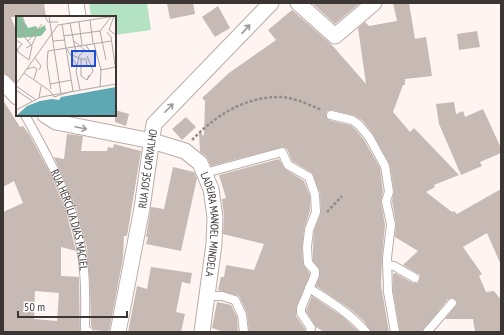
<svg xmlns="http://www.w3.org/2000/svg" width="504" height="335" font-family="'PT Sans Narrow',sans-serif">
  <rect width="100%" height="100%" fill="#fef5f2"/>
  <path fill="#b4e3c4" d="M89 3H147L151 30 115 35V17H91Z"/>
  <path fill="#c7b9b3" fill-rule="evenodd" d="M3 3H44L46 17H11L17 33V84L3 72Z
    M167 3H193L195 14 170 19Z
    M312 3H360L335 24Z
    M393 3H409L415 39 426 37 432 76 405 79V85H403L393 112 410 132 414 128 459 175 434 185 435 187 426 192 452 212 454 211 457 214 501 189V265L487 233 463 247 482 274 479 276 486 292 494 291 501 300V332H475L473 319H445L457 304V301L453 298 448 299 422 332H400L393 291V274L395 273 413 283H418L420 278V275L403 265 418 251 395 237 396 224 392 201 394 191 390 165 373 134 363 121 355 116 332 110 327 111 326 114 329 120 350 125 355 129 364 140 380 168 383 192 381 202 385 225 382 257 381 285 389 332H371L364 321 350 309 316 286 320 271 313 261V247L314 231 321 212 320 193 312 173 292 161 287 149 283 147 211 166 206 156 200 152 199 131 204 136 205 101 202 98 229 73 276 40 268 30 292 10 332 45 366 84 358 28 365 22 369 26 397 21Z
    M218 6 230 28 215 37 202 17Z
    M477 31 480 47 459 50 457 34Z
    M3 100 20 127 23 126 29 134 50 173 66 211 76 251 61 247V276L79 277 80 332H3V212L23 203 14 181 3 187ZM35 291 59 293 57 321 34 319Z
    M454 102 456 114 463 111 465 117 483 109 501 148V153L480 162 482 166 461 175 439 124 436 104Z
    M115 110 129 114 126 126 115 122Z
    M186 117 196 127 182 140 172 129Z
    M67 134 83 136 81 151H107L108 147 113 148 114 144 141 151 127 236H124L123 258 109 332 94 330 91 326 90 285 87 248 76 207 54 157 64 159Z
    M279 159 285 169 304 181 310 196V211L304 229 302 247 303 264 310 274 296 308V316L305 329V332H249L247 313 239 296 218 290 221 277H224L226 265 254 270 264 244 223 234 224 216 222 199 226 198 219 175Z
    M173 167 194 172 197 178 181 251 146 244 148 237H146L151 207 164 209Z
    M151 267 192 273 190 284 182 282 176 312 185 314 181 332H128L137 286 147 289Z
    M312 296 343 317 359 332H324L316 327 306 311Z
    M217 302 231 305 237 317 238 332H224L212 328Z"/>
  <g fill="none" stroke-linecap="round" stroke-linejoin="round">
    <defs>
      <g id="service">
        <path id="s1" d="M25 115C52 164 80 213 84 271 86 290 85 310 85 329L89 332"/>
        <path d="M331 115 352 120 359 125 369 137 385 166 389 192 386 201 391 225 387 258 388 292 395 332"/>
        <path d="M205 173 282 152 288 165 309 177 315 195 316 212 309 230 307 247 308 263 315 271V275L301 308V313L311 328 310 332"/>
        <path d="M387 265 394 266 415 278"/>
        <path d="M309 288C329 301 350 313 366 332"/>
        <path d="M207 296H222L235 300 242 315 244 332"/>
        <path d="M427 332 452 303"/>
      </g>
      <g id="minor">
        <path d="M76 3 78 17"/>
        <path d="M298 3 335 36 374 3"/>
        <path d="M3 82 17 97"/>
        <path id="s2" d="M45 115 56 122 152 141 185 151 200 163 211 189 215 217 214 244 202 332"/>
        <path id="s3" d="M118 332 142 208 154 124 271 3"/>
      </g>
    </defs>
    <use href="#service" stroke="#bbada8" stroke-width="10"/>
    <use href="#minor" stroke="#bbada8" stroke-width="17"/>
    <path stroke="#938c89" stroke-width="2.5" stroke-dasharray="3 2" stroke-linecap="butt" d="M192 140C216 115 244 97 280 97 294 97 309 105 322 110
      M327 212 342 196"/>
    <use href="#service" stroke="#fff" stroke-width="8"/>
    <use href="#minor" stroke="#fff" stroke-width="15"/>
  </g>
  <defs><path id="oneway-shaft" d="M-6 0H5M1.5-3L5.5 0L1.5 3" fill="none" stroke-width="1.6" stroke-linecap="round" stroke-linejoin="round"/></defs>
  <g stroke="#9d9a99">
    <use href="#oneway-shaft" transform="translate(246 29) rotate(-47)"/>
    <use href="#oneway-shaft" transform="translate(169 108) rotate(-45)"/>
    <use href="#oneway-shaft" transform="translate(81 128) rotate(12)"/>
  </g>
  <g text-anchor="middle" stroke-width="4" stroke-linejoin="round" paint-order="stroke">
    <g font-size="11" fill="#3b3533" stroke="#fff">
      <text dy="4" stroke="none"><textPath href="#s3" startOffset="166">RUA JOSÉ CARVALHO</textPath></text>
      <text dy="4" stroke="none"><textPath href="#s1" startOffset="115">RUA HERCÍLIA DIAS MACIEL</textPath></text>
      <text dy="4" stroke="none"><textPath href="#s2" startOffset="228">LADEIRA MANOEL MINDELA</textPath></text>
    </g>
  </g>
  <g transform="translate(16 16)">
    <rect width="100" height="100" fill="#fef5f2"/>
    <path d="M0 0H5L12 12 20 10 22 13 29 9 30 14 25 20 2 22 0 20Z" fill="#8ac09d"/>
    <path d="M100 71 99 100H0L11 90 24 85 36 83 43 84 45 81Z" fill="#5ea8b3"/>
    <path fill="none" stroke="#b0a8a6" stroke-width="1" d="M6 0 8 4 6 18 16 30 13 44M29 0 32 6H42M33 0 45 78M98 0 93 14 100 19M74 4 77 27M63 6 66 29M54 7 60 37M91 16 95 21 100 56M47 20 84 15M0 24 6 28 0 35M12 25 26 8M37 25 49 24M58 25 71 36 73 34 70 29M78 28 85 54 84 71M0 30 2 36 13 44M10 32 16 29 20 20M51 33 61 50M32 35 95 25M32 35 31 48 35 73M56 39 65 43V60L71 64 73 59M19 42 25 50 23 54M65 43H70L71 51M90 44 84 15 95 1M11 53 18 51 21 53 18 63M84 54 100 51M8 57 34 75M71 64 77 55 71 40M0 68 42 9 99 0M34 68 56 64M0 70 19 83M0 74 16 85M64 74 60 55 63 40 69 34M34 75 38 81 57 75 46 8M23 82 25 70M0 94 25 81 100 68"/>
    <path fill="#1d4ed8" fill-opacity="0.15" stroke="#1d4ed8" stroke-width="2" d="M56 35H79V50H56Z"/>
    <rect width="100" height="100" fill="none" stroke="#3b3533" stroke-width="2"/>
  </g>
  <rect width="504" height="335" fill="none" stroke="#3b3533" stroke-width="8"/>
  <path d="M18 311v6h109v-6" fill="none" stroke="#3b3533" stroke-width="2"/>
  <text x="24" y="311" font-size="12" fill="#3b3533" stroke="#ffffff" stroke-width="3" paint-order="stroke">50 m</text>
</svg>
